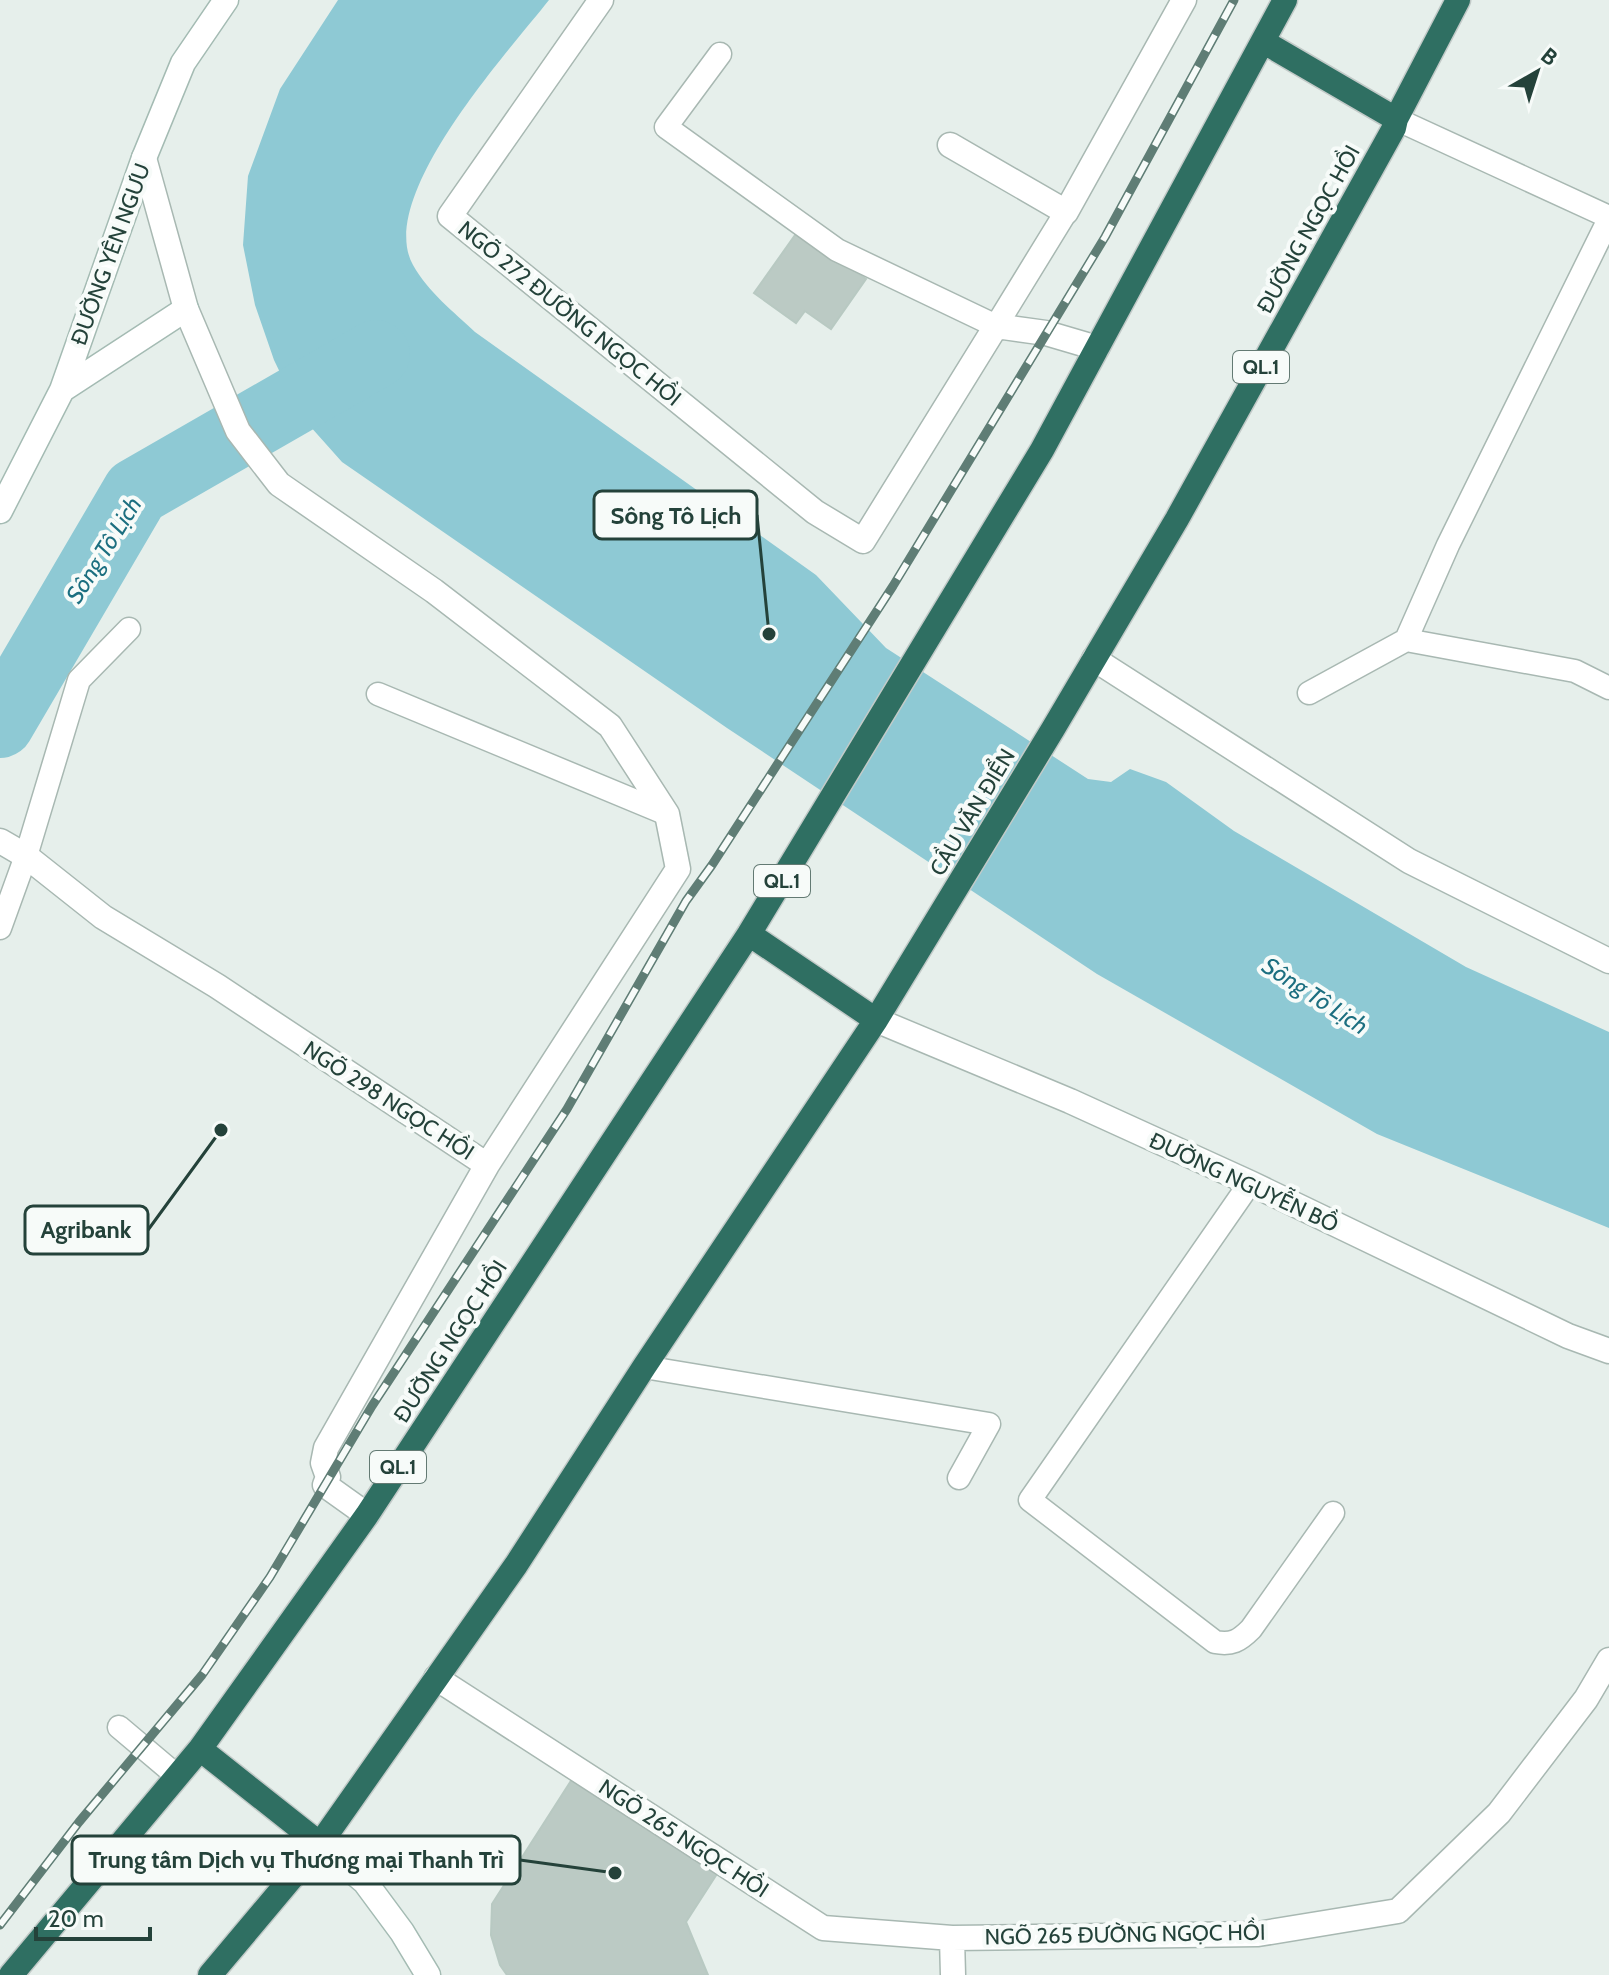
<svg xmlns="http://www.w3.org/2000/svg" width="1609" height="1975" font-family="Cabin,sans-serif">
  <rect width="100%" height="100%" fill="#e6efeb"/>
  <path fill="#8ec9d4" d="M338 0H549C508 52 375 197 413 265 428 292 454 312 475 332L816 575 886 648 1088 779 1111 782 1130 769 1166 782 1234 831 1466 967 1609 1032V1228L1377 1134 1097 974 727 728 342 462 301 416 274 360 255 305 243 245 248 176 280 89Z"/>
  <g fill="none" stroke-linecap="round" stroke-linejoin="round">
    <path stroke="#8ec9d4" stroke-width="68" d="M0 724 136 492 376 354"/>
  </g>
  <path fill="#bbcac4" stroke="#b8c9c2" stroke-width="2" d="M798 231 866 279 831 329 805 311 796 323 754 293Z
    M576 1773 722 1866 686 1922 708 1975H507L500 1965 491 1935 492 1904Z"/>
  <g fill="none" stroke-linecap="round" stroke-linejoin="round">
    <defs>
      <path id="lane" d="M720 54 666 127 837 250 996 326 1066 212
        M1396 119 1609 217
        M1406 640 1448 545 1609 219
        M1309 693 1406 640 1575 671 1609 688
        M378 694 667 814
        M0 928 26 856 79 680 129 629
        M1250 1183 1030 1500 1215 1642C1232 1645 1239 1641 1251 1629L1333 1513
        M644 1367 989 1424 959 1478
        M119 1727 177 1776"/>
      <path id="street" d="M601 0 450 216 815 512 863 541 996 326 1046 333 1097 348
        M950 145 1066 212 1184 0
        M144 158 186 309 238 431 279 484 434 591 610 726 667 814 678 869 487 1165
        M1094 659 1409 861 1609 961
        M0 841 26 856 103 917 217 986 487 1165 326 1448 323 1463 328 1477 325 1485 367 1515
        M876 1020 1070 1101 1250 1183 1568 1336 1609 1351
        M436 1678 823 1928 952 1938 1258 1934 1398 1911 1499 1813 1586 1699 1609 1660
        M952 1938 953 1975"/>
      <path id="secondary" d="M62 390 186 309
        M0 511 62 390 144 158 183 63 226 0
        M320 1844 365 1882 402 1932 428 1975"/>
      <path id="highway" d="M1264 42 1396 119
        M749 934 876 1020
        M200 1749 320 1844
        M11 1975 200 1749 367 1515 749 934 1042 450 1285 0
        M210 1975 320 1844 516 1565 644 1367 876 1020 1053 729 1177 519 1394 128 1396 119 1458 0"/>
    </defs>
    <use href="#lane" stroke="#a8b8b2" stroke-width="25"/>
    <use href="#street" stroke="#a8b8b2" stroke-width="27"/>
    <use href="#secondary" stroke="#a4bbb3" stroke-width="27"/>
    <use href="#highway" stroke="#c2cac8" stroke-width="27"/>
    <use href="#lane" stroke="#fff" stroke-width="22"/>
    <use href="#street" stroke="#fff" stroke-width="24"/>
    <use href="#secondary" stroke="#fff" stroke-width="24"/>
    <use href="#highway" stroke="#2f6f62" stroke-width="24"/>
    <defs>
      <path id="rail" d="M0 1925 79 1822 202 1675 270 1577 372 1406 567 1109 686 901 712 865 893 586 1105 237 1234 0"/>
    </defs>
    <use href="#rail" stroke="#5f7d75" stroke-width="9"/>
    <use href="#rail" stroke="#f7fbf9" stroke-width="6" stroke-dasharray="18" stroke-linecap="butt"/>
  </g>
  <g text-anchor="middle" stroke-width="8" stroke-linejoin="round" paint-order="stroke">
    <g fill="#f7fbf9" stroke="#637a73" stroke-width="2">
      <rect x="1233" y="351" width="56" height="32" rx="6"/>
      <rect x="754" y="865" width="56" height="32" rx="6"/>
      <rect x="370" y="1451" width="56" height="32" rx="6"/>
    </g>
    <g font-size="20" font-weight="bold" fill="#24423a">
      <text x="1261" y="374">QL.1</text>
      <text x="782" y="888">QL.1</text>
      <text x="398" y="1474">QL.1</text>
    </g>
    <g font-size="22" fill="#24423a" stroke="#f7fbf9">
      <text transform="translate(1308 229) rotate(-61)" y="8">ĐƯỜNG NGỌC HỒI</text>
      <text transform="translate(110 254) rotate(-70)" y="8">ĐƯỜNG YÊN NGƯU</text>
      <text transform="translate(570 313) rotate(39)" y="8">NGÕ 272 ĐƯỜNG NGỌC HỒI</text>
      <text transform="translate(972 812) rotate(-59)" y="8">CẦU VĂN ĐIỂN</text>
      <text transform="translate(389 1100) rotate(33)" y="8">NGÕ 298 NGỌC HỒI</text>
      <text transform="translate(1244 1182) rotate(25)" y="8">ĐƯỜNG NGUYỄN BỒ</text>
      <text transform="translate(450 1341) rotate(-57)" y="8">ĐƯỜNG NGỌC HỒI</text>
      <text transform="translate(684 1838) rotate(33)" y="8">NGÕ 265 NGỌC HỒI</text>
      <text transform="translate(1125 1934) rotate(-1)" y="8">NGÕ 265 ĐƯỜNG NGỌC HỒI</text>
    </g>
    <g font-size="24" font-style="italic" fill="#1c6f80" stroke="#f7fbf9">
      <text transform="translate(104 550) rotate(-58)" y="8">Sông Tô Lịch</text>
      <text transform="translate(1315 996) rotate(33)" y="8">Sông Tô Lịch</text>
    </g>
  </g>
  <path fill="none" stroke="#24423a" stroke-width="3" d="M769 634L757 515M221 1130L148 1230M615 1873L520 1860"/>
  <g fill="#24423a" stroke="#f7fbf9" stroke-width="3">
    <circle cx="769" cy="634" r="8"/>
    <circle cx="221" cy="1130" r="8"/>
    <circle cx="615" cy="1873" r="8"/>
  </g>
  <g fill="#f7fbf9" stroke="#24423a" stroke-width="3">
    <rect x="594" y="491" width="163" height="48" rx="8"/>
    <rect x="25" y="1206" width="123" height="48" rx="8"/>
    <rect x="72" y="1836" width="448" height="48" rx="8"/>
  </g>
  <g font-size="24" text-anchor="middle" font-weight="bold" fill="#24423a">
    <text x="676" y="524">Sông Tô Lịch</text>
    <text x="86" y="1238">Agribank</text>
    <text x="296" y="1868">Trung tâm Dịch vụ Thương mại Thanh Trì</text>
  </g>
  <g transform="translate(1537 72) rotate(39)" stroke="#f7fbf9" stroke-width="6" paint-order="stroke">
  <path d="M0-6L14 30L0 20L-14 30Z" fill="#24423a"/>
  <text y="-12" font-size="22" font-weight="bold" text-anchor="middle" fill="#24423a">B</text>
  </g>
  <path d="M36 1927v12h114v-12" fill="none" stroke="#24423a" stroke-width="4"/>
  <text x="48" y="1927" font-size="24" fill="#24423a" stroke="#f7fbf9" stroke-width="6" paint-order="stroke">20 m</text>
</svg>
